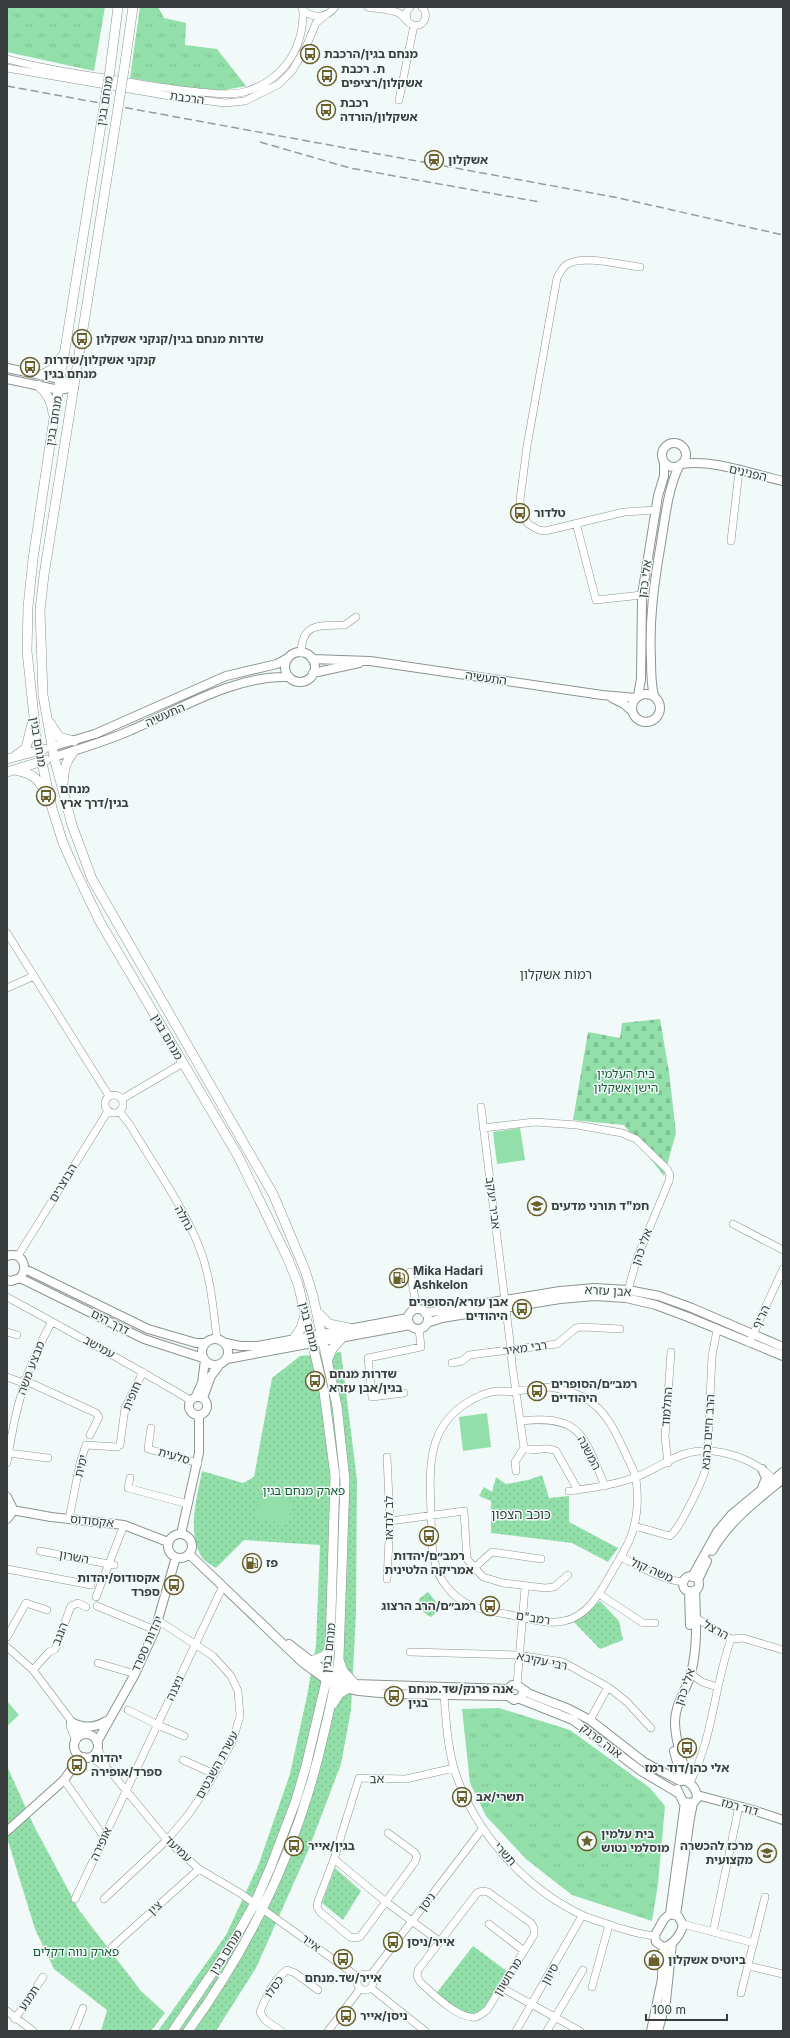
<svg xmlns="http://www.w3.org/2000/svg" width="790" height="2038" font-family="Inter,'Noto Sans Hebrew',sans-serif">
  <defs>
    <pattern id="grass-tufts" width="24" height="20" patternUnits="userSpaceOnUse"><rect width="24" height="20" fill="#92dfa9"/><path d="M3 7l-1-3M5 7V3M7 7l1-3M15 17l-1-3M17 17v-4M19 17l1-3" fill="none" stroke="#7fc092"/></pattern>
    <pattern id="cemetery-stones" width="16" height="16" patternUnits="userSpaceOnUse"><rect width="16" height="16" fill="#92dfa9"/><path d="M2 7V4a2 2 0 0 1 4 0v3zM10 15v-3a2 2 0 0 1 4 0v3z" fill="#7fc092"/></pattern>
    <pattern id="park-dots" width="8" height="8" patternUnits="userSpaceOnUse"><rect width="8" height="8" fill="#92dfa9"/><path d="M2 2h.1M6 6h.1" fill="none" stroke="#7fc092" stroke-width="1.8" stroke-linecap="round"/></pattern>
  </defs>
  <rect width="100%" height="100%" fill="#f1faf9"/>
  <path fill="url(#grass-tufts)" d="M7 7H105L94 71 7 52Z
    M140 7H158L164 18 186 23 185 45 217 49 246 86 219 91 183 87 130 78Z
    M499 1708 570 1730 650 1788 665 1806 658 1884 652 1921 572 1895 526 1859 486 1816 470 1783 462 1709Z"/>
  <path fill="url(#cemetery-stones)" d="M660 1019 669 1072 676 1133 664 1176 624 1125 573 1120 588 1032 620 1038 622 1023Z"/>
  <path fill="url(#park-dots)" d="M341 1352 357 1480 356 1613 351 1710 341 1764 308 1851 256 1968 216 2031H158L226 1935 258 1866 290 1774 307 1696 316 1645 320 1545 244 1540 216 1568C211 1565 204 1561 201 1556 187 1530 197 1498 202 1471L243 1483 254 1477 272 1378 300 1356Z
    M542 1475 549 1498 569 1496V1522L618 1548 608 1562 572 1543 491 1533V1501L479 1496 484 1487 492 1492 496 1477 506 1484 528 1480Z
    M428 1592 441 1608 431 1617C424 1614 419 1608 419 1599Z
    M600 1601 619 1621 623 1640 600 1649 574 1622Z
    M7 1766 34 1826 79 1910 141 1991 165 2013 151 2031H101L107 2010 54 1969 35 1929 8 1841Z
    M335 1868 361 1891 343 1920 322 1903Z
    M473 1946 508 1972C499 1986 483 2024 461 2014 452 2010 443 2001 435 1995Z"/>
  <path fill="#92dfa9" d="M520 1128 525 1160 497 1164 493 1132Z
    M487 1413 491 1447 463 1451 459 1417Z
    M260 1495 292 1499 289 1524 257 1519Z
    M7 1701 19 1715 7 1726Z"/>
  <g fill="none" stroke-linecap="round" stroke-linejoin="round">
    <defs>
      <path id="minor" d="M368 7C377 9 390 9 399 13 404 16 407 23 413 25 425 28 429 14 422 7
        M302 9C312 19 326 19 335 7
        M407 19 406 13 410 7
        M7 59C39 68 72 73 105 78 136 83 167 89 199 92 214 93 229 96 244 92 283 81 304 49 303 10
        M7 68 170 96 225 103 245 101 279 84 292 71 306 47 316 23 326 15
        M399 100 414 25
        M640 267C622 265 580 254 566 265 562 268 559 274 557 278L527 446 520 500 521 512 528 524 539 530 545 531 624 512 656 510
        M576 523 596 600 642 595
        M731 541 739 471
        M301 653C302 621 322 626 345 625L356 617
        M7 933 109 1096
        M7 988 34 976
        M105 1104a9 9 0 1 1 18 0a9 9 0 1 1-18 0Z
        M122 1099 183 1063
        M481 1107 511 1350 512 1364 524 1448C534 1453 545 1445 556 1451L578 1490
        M119 1111 130 1125C153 1164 184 1207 200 1249 211 1278 213 1308 217 1339
        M483 1128 535 1122 577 1125 622 1133 636 1139 667 1169 670 1175 669 1181 637 1258 626 1298
        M733 1224 783 1250
        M18 1256 108 1111
        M410 1272 417 1309
        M7 1297C69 1331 130 1364 190 1400
        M7 1332 17 1335
        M749 1343 783 1269
        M452 1363 462 1361 469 1355 557 1344 576 1328 583 1327 620 1329
        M7 1377 23 1383
        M24 1380 96 1413 99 1417 90 1435
        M551 1387C563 1390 575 1392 585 1398 608 1411 618 1437 628 1459 631 1465 635 1472 636 1479 638 1494 638 1511 634 1526 630 1544 618 1561 609 1577 599 1595 586 1617 564 1621 546 1625 528 1618 511 1615 485 1610 464 1609 447 1587 430 1567 432 1540 431 1515 430 1473 425 1430 465 1404 474 1398 486 1392 498 1391 504 1391 510 1392 516 1391 528 1390 540 1388 551 1387Z
        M404 1393 372 1397 368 1358 421 1347 419 1329
        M521 1421C582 1414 584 1437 605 1486
        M151 1428 148 1449 198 1463
        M120 1445 125 1408 143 1372
        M8 1453 48 1458
        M387 1457 390 1521 387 1579
        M7 1463C15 1409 25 1371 51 1323
        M668 1463 665 1437 671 1352
        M516 1471 515 1462 524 1448
        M130 1478 128 1488 188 1504
        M569 1491C592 1488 614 1485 636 1477 653 1471 671 1457 688 1453 718 1445 759 1460 777 1484
        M69 1519 80 1463 86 1445 117 1447
        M390 1521 464 1511 467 1559 483 1577 503 1583 545 1588 554 1587 568 1575
        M634 1526 670 1536C680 1528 706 1476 707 1462L712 1356 717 1330
        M40 1551 114 1565
        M621 1557C641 1567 661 1580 684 1582
        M474 1568 492 1552 541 1559
        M7 1569 91 1585
        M599 1594 643 1623H655
        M96 1597 124 1525
        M97 1606 155 1630
        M696 1618 731 1639 743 1638 783 1650
        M7 1637 26 1603 47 1610
        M7 1647 33 1670 82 1735
        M410 1652 518 1655 563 1662 608 1687 627 1702 651 1728
        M98 1663 135 1674
        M33 1670 49 1652 55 1649 71 1606 78 1603 86 1607
        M691 1674 702 1682 717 1687
        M517 1685 525 1587
        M444 1696C446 1719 447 1745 454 1768 472 1829 524 1888 582 1915 593 1920 605 1923 616 1927 629 1931 641 1935 655 1936
        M128 1710 158 1725 184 1736
        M590 1720 608 1687
        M70 1726 76 1741
        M98 1749 106 1765
        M91 1757 110 1771 167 1840 199 1869 240 1893 358 1977
        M183 1760 214 1774
        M64 1780 104 1837
        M690 1782C713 1739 714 1686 731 1639
        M388 1833 414 1852 417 1856 415 1862 360 1937 355 1938 350 1937 320 1912 317 1907 318 1901 334 1859 359 1778 406 1779 454 1768
        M334 1859 386 1902 439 1941
        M482 1891 488 1892 531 1923 534 1928V1935L487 2010C484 2012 480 2016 476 2017 459 2020 432 1993 420 1982L417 1976 418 1970 477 1893Z
        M75 1899 223 1586
        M104 1899 167 1840 188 1815 204 1792 233 1740 240 1716 238 1691 231 1676 213 1656 159 1621
        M489 1924 524 1951
        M683 1924 754 1943
        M713 1932 739 1806
        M112 1947 199 1869
        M749 1966 783 1974
        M357 1982a8 8 0 1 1 16 0a8 8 0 1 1-16 0Z
        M370 1976 483 1828
        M592 1987 609 1925
        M371 1988 425 2031
        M502 1988 580 2031
        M741 1993 765 1897
        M7 2011 33 2031
        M15 2019 43 1977
        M74 2031 83 2008
        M281 2031 265 2020 260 2012C266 1997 274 1979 287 1970L295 1973 318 1990
        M328 2031 360 1989
        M516 2031 582 1916
        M547 2031 583 1970"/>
      <path id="tertiary" d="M7 368 60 379 74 387
        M7 379 59 390 74 387
        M662 455a12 12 0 1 1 24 0a12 12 0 1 1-24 0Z
        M681 464C714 459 751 474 783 481
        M285 667a15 15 0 1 1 30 0a15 15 0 1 1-30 0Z
        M312 659 370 661 602 695 636 698
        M313 673 359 663
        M632 708a14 14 0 1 1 28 0a14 14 0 1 1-28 0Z
        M638 696 641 679 642 595 658 496 664 476V463
        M654 696C651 684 651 672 651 659 649 620 654 583 661 543 665 518 668 489 679 466
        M612 698 624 704 632 711
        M51 747 95 734 226 676 277 664 288 658
        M54 757C79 749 104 742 129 731 179 710 233 675 289 677
        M7 1256C22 1251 29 1267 20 1278L11 1281 7 1280
        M25 1269 148 1329 196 1343H206
        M20 1278 144 1339 203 1358
        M408 1319a10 10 0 1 1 20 0a10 10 0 1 1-20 0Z
        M425 1313 560 1291 594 1288 628 1290 659 1296 692 1308 783 1347
        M427 1323 442 1318 560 1299 595 1296 626 1298 656 1305 688 1317 783 1356
        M202 1352a13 13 0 1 1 26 0a13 13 0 1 1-26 0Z
        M226 1343 240 1346H258L408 1318
        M227 1359 410 1325
        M196 1396 202 1383 205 1360
        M189 1406a9 9 0 1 1 18 0a9 9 0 1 1-18 0Z
        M203 1398 211 1376 220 1364
        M762 1469 766 1478 762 1488
        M7 1497 12 1507 11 1514 7 1519
        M12 1510 51 1517 124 1525 168 1542
        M181 1534 199 1453V1415
        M168 1546a12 12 0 1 1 24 0a12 12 0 1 1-24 0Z
        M712 1551C730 1520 756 1501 783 1479
        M189 1554 303 1663 335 1686 359 1691 390 1694 508 1696
        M683 1584a8 8 0 1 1 16 0a8 8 0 1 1-16 0Z
        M692 1577 717 1532 732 1514 783 1472
        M698 1580 707 1561
        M689 1591 690 1625
        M289 1644C310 1660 329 1678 355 1684L508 1689
        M523 1690 522 1697 514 1700 508 1696V1689L512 1685H517L530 1694 569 1709 590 1720 644 1762 680 1781
        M520 1699 573 1720 641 1771 678 1793
        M71 1722C84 1729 95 1728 106 1721
        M74 1746a12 12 0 1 1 24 0a12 12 0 1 1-24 0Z
        M97 1742 135 1674 155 1630 176 1557
        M674 1751 682 1781
        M688 1781C683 1762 675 1741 675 1722 675 1703 687 1690 691 1673 698 1647 696 1617 695 1590
        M677 1789 683 1802 693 1803
        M697 1795 753 1810 783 1820
        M7 1831 64 1780 75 1764 84 1757
        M670 1914 685 1802
        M670 1914 678 1916 683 1925C681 1934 673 1946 663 1947L656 1942 655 1935 664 1919Z
        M676 1915 690 1818 693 1803 697 1799C697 1790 692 1782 683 1780
        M651 2031 662 1979 663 1947
        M658 2031 666 2001 672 1943"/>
      <path id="secondary" d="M110 70 118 7
        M124 70 133 7
        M101 125 54 418 33 559 28 607 27 651 36 736 52 808 63 843 76 872 100 922 238 1156 288 1259 298 1284 324 1392 335 1476 330 1647 328 1673 306 1766 296 1800 271 1866 255 1903 232 1944 173 2031
        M115 127 44 575 40 610 43 695 54 757 72 825 92 879 273 1194 305 1270 313 1296 337 1406 345 1480 339 1658C336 1684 330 1708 324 1733 300 1841 254 1941 188 2031
        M41 375 53 369 62 356
        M38 385C46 392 52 402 53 413
        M50 723 59 737 74 741
        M14 757 26 748 32 724
        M7 759 44 749
        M15 770C31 773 39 778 45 793
        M7 772 46 760
        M63 784C64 771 65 762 74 751
        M319 1314 329 1324 349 1328
        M293 1340 301 1328 305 1314
        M328 1359 332 1349 343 1337
        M339 1660 343 1671 355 1684
        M312 1661 324 1656 330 1648
        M333 1704 339 1694 347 1689"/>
    </defs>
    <use href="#minor" stroke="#8c9493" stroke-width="8"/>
    <use href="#tertiary" stroke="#8c9493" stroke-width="10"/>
    <use href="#secondary" stroke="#8c9493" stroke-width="10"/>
    <use href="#minor" stroke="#fff" stroke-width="7"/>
    <use href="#tertiary" stroke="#fff" stroke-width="8"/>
    <use href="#secondary" stroke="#fff" stroke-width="9"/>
    <path stroke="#969c9b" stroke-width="1.5" stroke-dasharray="8 4" stroke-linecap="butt" d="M7 86 619 198 783 235
      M260 142 350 168 540 202"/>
    <defs>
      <path id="secondary-bridge" d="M101 125 110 70
        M115 127 124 70"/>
    </defs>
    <use href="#secondary-bridge" stroke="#8c9493" stroke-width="10" stroke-linecap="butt"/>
    <use href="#secondary-bridge" stroke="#fff" stroke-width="9"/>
  </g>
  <defs>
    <symbol id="bus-ring" viewBox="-11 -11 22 22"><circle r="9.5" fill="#f1faf9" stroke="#6b5f2c" stroke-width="1.5"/><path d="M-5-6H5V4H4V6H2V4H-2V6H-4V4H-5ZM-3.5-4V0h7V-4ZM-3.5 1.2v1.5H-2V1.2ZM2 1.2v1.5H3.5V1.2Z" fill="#6b5f2c"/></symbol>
    <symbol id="station-ring" viewBox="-11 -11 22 22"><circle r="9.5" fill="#f1faf9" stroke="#6b5f2c" stroke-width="1.5"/><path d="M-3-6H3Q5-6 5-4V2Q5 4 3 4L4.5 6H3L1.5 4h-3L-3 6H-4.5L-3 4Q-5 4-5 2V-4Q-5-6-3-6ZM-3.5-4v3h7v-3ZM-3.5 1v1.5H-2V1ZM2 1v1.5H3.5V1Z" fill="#6b5f2c"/></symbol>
    <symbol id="school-ring" viewBox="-11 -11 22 22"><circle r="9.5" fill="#f1faf9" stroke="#6b5f2c" stroke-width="1.5"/><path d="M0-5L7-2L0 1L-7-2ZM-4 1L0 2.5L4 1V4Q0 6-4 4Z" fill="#6b5f2c"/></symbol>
    <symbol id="fuel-ring" viewBox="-11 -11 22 22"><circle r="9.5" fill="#f1faf9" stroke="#6b5f2c" stroke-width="1.5"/><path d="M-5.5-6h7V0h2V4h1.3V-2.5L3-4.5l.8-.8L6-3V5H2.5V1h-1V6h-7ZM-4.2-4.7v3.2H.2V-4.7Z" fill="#6b5f2c"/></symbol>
    <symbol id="sight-ring" viewBox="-11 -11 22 22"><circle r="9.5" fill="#f1faf9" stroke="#6b5f2c" stroke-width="1.5"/><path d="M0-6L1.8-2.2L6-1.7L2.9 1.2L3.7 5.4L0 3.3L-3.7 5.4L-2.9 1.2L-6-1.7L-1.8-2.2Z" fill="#6b5f2c"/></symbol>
    <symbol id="university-ring" viewBox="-11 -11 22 22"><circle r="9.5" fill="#f1faf9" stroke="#6b5f2c" stroke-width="1.5"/><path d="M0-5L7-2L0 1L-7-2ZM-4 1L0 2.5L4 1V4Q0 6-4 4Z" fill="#6b5f2c"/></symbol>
    <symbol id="shop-ring" viewBox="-11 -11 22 22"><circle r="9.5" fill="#f1faf9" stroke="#6b5f2c" stroke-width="1.5"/><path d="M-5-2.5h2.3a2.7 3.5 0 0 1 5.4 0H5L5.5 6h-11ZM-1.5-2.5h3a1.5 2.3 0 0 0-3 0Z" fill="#6b5f2c"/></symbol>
  </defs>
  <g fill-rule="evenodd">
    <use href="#bus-ring" x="299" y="43" width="22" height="22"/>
    <use href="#bus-ring" x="316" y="65" width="22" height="22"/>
    <use href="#bus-ring" x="315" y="99" width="22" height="22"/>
    <use href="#station-ring" x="423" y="149" width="22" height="22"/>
    <use href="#bus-ring" x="71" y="328" width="22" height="22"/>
    <use href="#bus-ring" x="19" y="356" width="22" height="22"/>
    <use href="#bus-ring" x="509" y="502" width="22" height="22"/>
    <use href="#bus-ring" x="35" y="785" width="22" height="22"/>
    <use href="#school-ring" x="526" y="1195" width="22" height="22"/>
    <use href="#fuel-ring" x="388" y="1267" width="22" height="22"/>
    <use href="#bus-ring" x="511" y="1298" width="22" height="22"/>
    <use href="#bus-ring" x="304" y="1370" width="22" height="22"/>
    <use href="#bus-ring" x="526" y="1380" width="22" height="22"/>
    <use href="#bus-ring" x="418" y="1525" width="22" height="22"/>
    <use href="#fuel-ring" x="241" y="1552" width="22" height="22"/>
    <use href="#bus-ring" x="163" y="1574" width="22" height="22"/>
    <use href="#bus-ring" x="479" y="1595" width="22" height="22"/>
    <use href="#bus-ring" x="383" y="1685" width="22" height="22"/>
    <use href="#bus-ring" x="676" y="1737" width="22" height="22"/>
    <use href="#bus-ring" x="66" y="1754" width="22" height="22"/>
    <use href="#bus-ring" x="451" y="1786" width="22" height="22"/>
    <use href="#sight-ring" x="576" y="1830" width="22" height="22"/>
    <use href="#bus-ring" x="283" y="1835" width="22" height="22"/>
    <use href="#university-ring" x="756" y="1842" width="22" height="22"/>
    <use href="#bus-ring" x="382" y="1931" width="22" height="22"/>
    <use href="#bus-ring" x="332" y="1948" width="22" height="22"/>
    <use href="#shop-ring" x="643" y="1949" width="22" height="22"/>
    <use href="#bus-ring" x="335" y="2005" width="22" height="22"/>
  </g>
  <g text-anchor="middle" stroke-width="3" stroke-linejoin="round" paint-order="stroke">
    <g font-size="12" font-weight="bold" fill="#3a3d3d" stroke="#f1faf9" text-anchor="start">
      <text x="324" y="58">מנחם בגין/הרכבת</text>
      <text x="341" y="73">ת. רכבת<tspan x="341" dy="14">אשקלון/רציפים</tspan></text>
      <text x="340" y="107">רכבת<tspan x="340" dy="14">אשקלון/הורדה</tspan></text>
      <text x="448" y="164">אשקלון</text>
      <text x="96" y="343">שדרות מנחם בגין/קנקני אשקלון</text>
      <text x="44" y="364">קנקני אשקלון/שדרות<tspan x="44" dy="14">מנחם בגין</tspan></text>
      <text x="534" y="517">טלדור</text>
      <text x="60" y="793">מנחם<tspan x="60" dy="14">בגין/דרך ארץ</tspan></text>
      <text x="551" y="1210">חמ"ד תורני מדעים</text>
      <text x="413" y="1275">Mika Hadari<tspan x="413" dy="14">Ashkelon</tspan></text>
      <text x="508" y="1306" text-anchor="end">אבן עזרא/הסופרים<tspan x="508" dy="14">היהודים</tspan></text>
      <text x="329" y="1378">שדרות מנחם<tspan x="329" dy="14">בגין/אבן עזרא</tspan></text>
      <text x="551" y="1388">רמב״ם/הסופרים<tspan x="551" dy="14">היהודיים</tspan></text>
      <text x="429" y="1560" text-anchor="middle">רמב״ם/יהדות<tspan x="429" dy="14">אמריקה הלטינית</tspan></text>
      <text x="266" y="1567">פז</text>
      <text x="160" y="1582" text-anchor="end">אקסודוס/יהדות<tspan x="160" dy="14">ספרד</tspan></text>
      <text x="476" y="1610" text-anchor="end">רמב״ם/הרב הרצוג</text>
      <text x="408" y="1693">אנה פרנק/שד.מנחם<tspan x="408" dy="14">בגין</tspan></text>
      <text x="91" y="1762">יהדות<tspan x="91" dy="14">ספרד/אופירה</tspan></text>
      <text x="687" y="1772" text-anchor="middle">אלי כהן/דוד רמז</text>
      <text x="476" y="1801">תשרי/אב</text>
      <text x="601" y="1838">בית עלמין<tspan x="601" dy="14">מוסלמי נטוש</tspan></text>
      <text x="308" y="1850">בגין/אייר</text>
      <text x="753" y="1850" text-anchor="end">מרכז להכשרה<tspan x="753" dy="14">מקצועית</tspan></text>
      <text x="407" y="1946">אייר/ניסן</text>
      <text x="668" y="1964">ביוטיס אשקלון</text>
      <text x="343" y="1982" text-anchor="middle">אייר/שד.מנחם</text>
      <text x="360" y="2020">ניסן/אייר</text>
    </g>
    <g font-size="12" fill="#3a3d3d" stroke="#f1faf9">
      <text transform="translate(187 98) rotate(8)" y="4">הרכבת</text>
      <text transform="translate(105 101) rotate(-81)" y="4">מנחם בגין</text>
      <text transform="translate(54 421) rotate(-81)" y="4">מנחם בגין</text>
      <text transform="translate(748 473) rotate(13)" y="4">הפנינים</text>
      <text transform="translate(645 579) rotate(-82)" y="4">אלי כהן</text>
      <text transform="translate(486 678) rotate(8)" y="4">התעשיה</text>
      <text transform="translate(165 715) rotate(-24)" y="4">התעשיה</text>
      <text transform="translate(38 742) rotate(80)" y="4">מנחם בגין</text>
      <text transform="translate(167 1037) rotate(60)" y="4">מנחם בגין</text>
      <text transform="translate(63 1183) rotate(-59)" y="4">הבוצרים</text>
      <text transform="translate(493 1203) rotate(83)" y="4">אביר יעקב</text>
      <text transform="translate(184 1218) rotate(61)" y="4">נחלה</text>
      <text transform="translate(642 1247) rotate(-70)" y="4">אלי כהן</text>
      <text transform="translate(608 1291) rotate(3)" y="4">אבן עזרא</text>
      <text transform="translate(761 1317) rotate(-63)" y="4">הריף</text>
      <text transform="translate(110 1322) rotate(27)" y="4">דרך הים</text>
      <text transform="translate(309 1327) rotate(76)" y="4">מנחם בגין</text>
      <text transform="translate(99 1347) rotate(29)" y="4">עמישב</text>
      <text transform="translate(525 1348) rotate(-8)" y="4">רבי מאיר</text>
      <text transform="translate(31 1368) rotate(-69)" y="4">מבצע משה</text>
      <text transform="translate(132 1396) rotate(-67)" y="4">חופית</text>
      <text transform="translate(667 1407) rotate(-86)" y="4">התלמוד</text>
      <text transform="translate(708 1432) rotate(-86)" y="4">הרב חיים כהנא</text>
      <text transform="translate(589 1453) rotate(62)" y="4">המשנה</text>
      <text transform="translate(174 1456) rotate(16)" y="4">סלעית</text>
      <text transform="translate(81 1466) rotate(-77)" y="4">ימית</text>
      <text transform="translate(389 1518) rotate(-90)" y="4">לב לנדאו</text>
      <text transform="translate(92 1521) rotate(6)" y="4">אקסודוס</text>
      <text transform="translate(74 1557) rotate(10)" y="4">השרון</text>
      <text transform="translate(652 1570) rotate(23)" y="4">משה קול</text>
      <text transform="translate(533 1618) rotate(9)" y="4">רמב"ם</text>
      <text transform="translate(716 1630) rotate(29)" y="4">הרצל</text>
      <text transform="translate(60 1634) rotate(-68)" y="4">הנגב</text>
      <text transform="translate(147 1644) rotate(-66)" y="4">יהדות ספרד</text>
      <text transform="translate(329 1648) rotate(-84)" y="4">מנחם בגין</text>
      <text transform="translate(542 1661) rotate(12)" y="4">רבי עקיבא</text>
      <text transform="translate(685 1687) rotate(-71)" y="4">אלי כהן</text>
      <text transform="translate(175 1688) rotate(-65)" y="4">ניצנה</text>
      <text transform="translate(601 1741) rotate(37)" y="4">אנה פרנק</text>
      <text transform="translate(217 1765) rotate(-61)" y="4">עשרת השבטים</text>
      <text transform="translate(377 1779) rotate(-1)" y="4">אב</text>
      <text transform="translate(740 1807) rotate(15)" y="4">דוד רמז</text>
      <text transform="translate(101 1844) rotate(-65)" y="4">אופירה</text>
      <text transform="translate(178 1849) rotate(44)" y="4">עמיעד</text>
      <text transform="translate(505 1854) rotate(48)" y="4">תשרי</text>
      <text transform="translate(427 1902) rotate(-53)" y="4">ניסן</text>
      <text transform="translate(155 1908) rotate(-42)" y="4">צין</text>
      <text transform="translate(311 1943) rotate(36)" y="4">אייר</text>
      <text transform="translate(226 1952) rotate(-58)" y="4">מנחם בגין</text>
      <text transform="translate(550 1974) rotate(-61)" y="4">סיוון</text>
      <text transform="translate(508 1977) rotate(-58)" y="4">מרחשוון</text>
      <text transform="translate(274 1987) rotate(-56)" y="4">כסלו</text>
      <text transform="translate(29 1998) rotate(-56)" y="4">תמנע</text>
    </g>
    <g font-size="12" fill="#145931" stroke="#f1faf9">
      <text x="626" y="1078">בית העלמין<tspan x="626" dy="14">הישן אשקלון</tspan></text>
      <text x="304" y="1495">פארק מנחם בגין</text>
      <text x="76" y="1956">פארק נווה דקלים</text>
    </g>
    <g font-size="13" fill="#3a3d3d" stroke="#f1faf9">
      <text x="556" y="979">רמות אשקלון</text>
      <text x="521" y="1519">כוכב הצפון</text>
    </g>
  </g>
  <rect width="790" height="2038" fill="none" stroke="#3a3d3d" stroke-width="16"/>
  <path d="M646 2014v6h81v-6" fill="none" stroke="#3a3d3d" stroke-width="2"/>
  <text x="652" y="2014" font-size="12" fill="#3a3d3d" stroke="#f1faf9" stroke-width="3" paint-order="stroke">100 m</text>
</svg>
